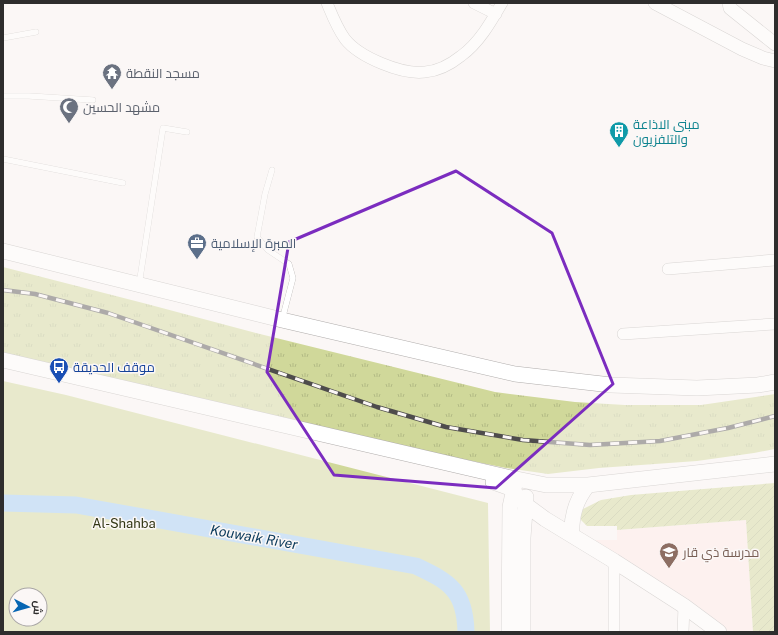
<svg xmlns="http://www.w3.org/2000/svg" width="778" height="635" font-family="'Public Sans',Cairo,sans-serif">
  <defs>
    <pattern id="grass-tufts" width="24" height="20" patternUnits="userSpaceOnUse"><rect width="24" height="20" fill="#d0d89a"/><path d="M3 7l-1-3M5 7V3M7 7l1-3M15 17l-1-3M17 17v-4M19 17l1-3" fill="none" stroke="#b3ba85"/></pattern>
    <pattern id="garden-furrows" width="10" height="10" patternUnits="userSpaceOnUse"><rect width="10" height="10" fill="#d0d89a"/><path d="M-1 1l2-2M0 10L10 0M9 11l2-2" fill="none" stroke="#b3ba85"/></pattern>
  </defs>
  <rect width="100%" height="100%" fill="#fbf7f6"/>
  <path fill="#fee9e6" d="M746 520 753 632H728L594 544 596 540H617V530Z"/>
  <path fill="url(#grass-tufts)" d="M3 267 147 304 256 333 495 392 575 402 625 405H701L775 394V449L754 453 697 461 599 468 548 474 506 468 409 448 3 353Z"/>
  <path fill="#d0d89a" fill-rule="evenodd" d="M3 381 66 395 488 503 490 632H3ZM16 595H40V619H16Z"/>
  <path fill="url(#garden-furrows)" d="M775 483V632H753L746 520 617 530V526H587L581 520V510L601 500 631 495Z"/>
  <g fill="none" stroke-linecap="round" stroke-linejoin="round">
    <path stroke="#9bcbf6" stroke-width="17" d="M3 503 76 505 416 566C450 582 465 591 466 632"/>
    <defs>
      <path id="service" d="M3 38 36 32
        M3 96H29L93 100
        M3 159 123 183
        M272 170 265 194 257 237 268 250 289 264 293 278 282 320
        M139 285 163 128 187 132"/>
      <path id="minor" d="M327 3C332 15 337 28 345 39 359 57 402 75 425 72 438 71 451 64 461 56 479 43 491 22 502 3
        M474 3 496 14
        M668 269 775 260
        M623 334 775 324
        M614 632V561
        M683 632 684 606"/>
      <path id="tertiary" d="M655 3 742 49 763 58 775 61
        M729 3 730 8 775 44"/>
      <path id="secondary" d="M3 251 282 320 515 374 611 385 697 388 758 385 775 382
        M3 360 507 477 546 485H588L775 464
        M493 482 510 488 526 505 545 519 614 561 684 606 719 632
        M572 535C571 515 576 500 588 485
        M509 632 510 507 515 484
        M523 632V538L526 497"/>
    </defs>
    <use href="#service" stroke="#b0adac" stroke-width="6"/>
    <use href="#minor" stroke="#b0adac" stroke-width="12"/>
    <use href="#tertiary" stroke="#b0adac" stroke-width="14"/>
    <use href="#secondary" stroke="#b0adac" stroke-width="16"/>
    <use href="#service" stroke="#fff" stroke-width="5.5"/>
    <use href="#minor" stroke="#fff" stroke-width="11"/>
    <use href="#tertiary" stroke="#fff" stroke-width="13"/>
    <use href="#secondary" stroke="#fff" stroke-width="15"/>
    <defs>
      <path id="rail" d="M3 290 35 294 108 313 377 407 446 427 523 440 590 445 660 441 728 428 775 416"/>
    </defs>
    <use href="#rail" stroke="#4e4c4c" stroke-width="4.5"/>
    <use href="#rail" stroke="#fbf7f6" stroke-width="3" stroke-dasharray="9" stroke-linecap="butt"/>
  </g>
  <path d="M0 0H778V635H0ZM456 171 552 233 613 384 496 488 334 475 267 372 289 242Z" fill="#fbf7f6" fill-opacity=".55" fill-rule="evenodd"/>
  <path fill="none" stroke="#7b2cbf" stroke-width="3" stroke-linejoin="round" d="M456 171 552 233 613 384 496 488 334 475 267 372 289 242Z"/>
  <defs>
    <symbol id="temple-pin" viewBox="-11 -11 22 30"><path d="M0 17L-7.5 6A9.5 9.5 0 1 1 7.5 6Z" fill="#6b7280" stroke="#fbf7f6"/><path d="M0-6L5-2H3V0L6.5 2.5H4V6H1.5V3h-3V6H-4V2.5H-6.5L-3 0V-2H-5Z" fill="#fff"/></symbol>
    <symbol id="mosque-pin" viewBox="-11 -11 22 30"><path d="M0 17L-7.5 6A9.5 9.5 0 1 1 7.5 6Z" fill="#6b7280" stroke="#fbf7f6"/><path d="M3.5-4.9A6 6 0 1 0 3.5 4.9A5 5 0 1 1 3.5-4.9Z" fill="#fff"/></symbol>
    <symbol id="building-pin" viewBox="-11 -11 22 30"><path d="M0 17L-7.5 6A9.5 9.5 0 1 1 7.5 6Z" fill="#0f9aa8" stroke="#fbf7f6"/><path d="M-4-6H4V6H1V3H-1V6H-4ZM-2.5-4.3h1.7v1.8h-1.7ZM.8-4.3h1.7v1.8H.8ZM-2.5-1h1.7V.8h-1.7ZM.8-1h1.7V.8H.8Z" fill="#fff"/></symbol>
    <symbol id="office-pin" viewBox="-11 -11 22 30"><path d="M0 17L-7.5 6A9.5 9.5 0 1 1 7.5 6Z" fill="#5c6f8a" stroke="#fbf7f6"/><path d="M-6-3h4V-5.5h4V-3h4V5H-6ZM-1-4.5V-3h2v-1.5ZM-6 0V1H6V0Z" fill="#fff"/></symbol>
    <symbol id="bus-pin" viewBox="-11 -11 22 30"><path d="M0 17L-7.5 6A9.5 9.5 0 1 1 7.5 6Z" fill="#1a4fb4" stroke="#fbf7f6"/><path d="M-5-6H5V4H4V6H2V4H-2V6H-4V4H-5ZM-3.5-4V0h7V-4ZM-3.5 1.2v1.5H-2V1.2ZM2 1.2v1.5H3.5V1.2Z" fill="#fff"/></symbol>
    <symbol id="school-pin" viewBox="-11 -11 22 30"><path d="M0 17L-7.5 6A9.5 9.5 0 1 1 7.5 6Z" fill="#8d6e63" stroke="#fbf7f6"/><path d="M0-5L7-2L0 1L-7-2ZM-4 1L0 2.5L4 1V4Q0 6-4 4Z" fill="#fff"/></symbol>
  </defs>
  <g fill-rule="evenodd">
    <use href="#temple-pin" x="101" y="62" width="22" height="30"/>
    <use href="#mosque-pin" x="58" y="96" width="22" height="30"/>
    <use href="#building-pin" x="608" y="120" width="22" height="30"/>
    <use href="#office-pin" x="186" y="232" width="22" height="30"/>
    <use href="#bus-pin" x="48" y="356" width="22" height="30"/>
    <use href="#school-pin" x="658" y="541" width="22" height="30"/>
  </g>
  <g text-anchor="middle" stroke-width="3" stroke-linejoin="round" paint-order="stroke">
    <g font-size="13" fill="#5b616d" stroke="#fbf7f6" text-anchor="start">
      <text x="126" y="78">مسجد النقطة</text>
      <text x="83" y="112">مشهد الحسين</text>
    </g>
    <g font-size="13" fill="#0d838f" stroke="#fbf7f6" text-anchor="start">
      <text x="633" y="129">مبنى الاذاعة<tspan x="633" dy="15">والتلفزيون</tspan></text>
    </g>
    <g font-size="13" fill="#4e5e75" stroke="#fbf7f6" text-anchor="start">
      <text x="211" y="248">المبرة الإسلامية</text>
    </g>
    <g font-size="13" fill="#164399" stroke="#fbf7f6" text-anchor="start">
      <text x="73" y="372">موقف الحديقة</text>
    </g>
    <g font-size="13" fill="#323614" stroke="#fbf7f6">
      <text x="124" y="528">Al-Shahba</text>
    </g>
    <g font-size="13" fill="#785e54" stroke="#fbf7f6" text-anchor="start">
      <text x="683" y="557">مدرسة ذي قار</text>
    </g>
    <g font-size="14" font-style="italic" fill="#09395b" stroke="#fbf7f6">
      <text transform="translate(254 537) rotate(10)" y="5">Kouwaik River</text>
    </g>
  </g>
  <rect width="778" height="635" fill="none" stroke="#2e2d2d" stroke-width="8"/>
  <g transform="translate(28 607) rotate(96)"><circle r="19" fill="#fbf7f6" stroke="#a9a6a6"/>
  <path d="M0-3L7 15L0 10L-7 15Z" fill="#0766b3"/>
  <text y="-6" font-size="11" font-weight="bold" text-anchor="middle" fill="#2e2d2d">ش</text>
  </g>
</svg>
